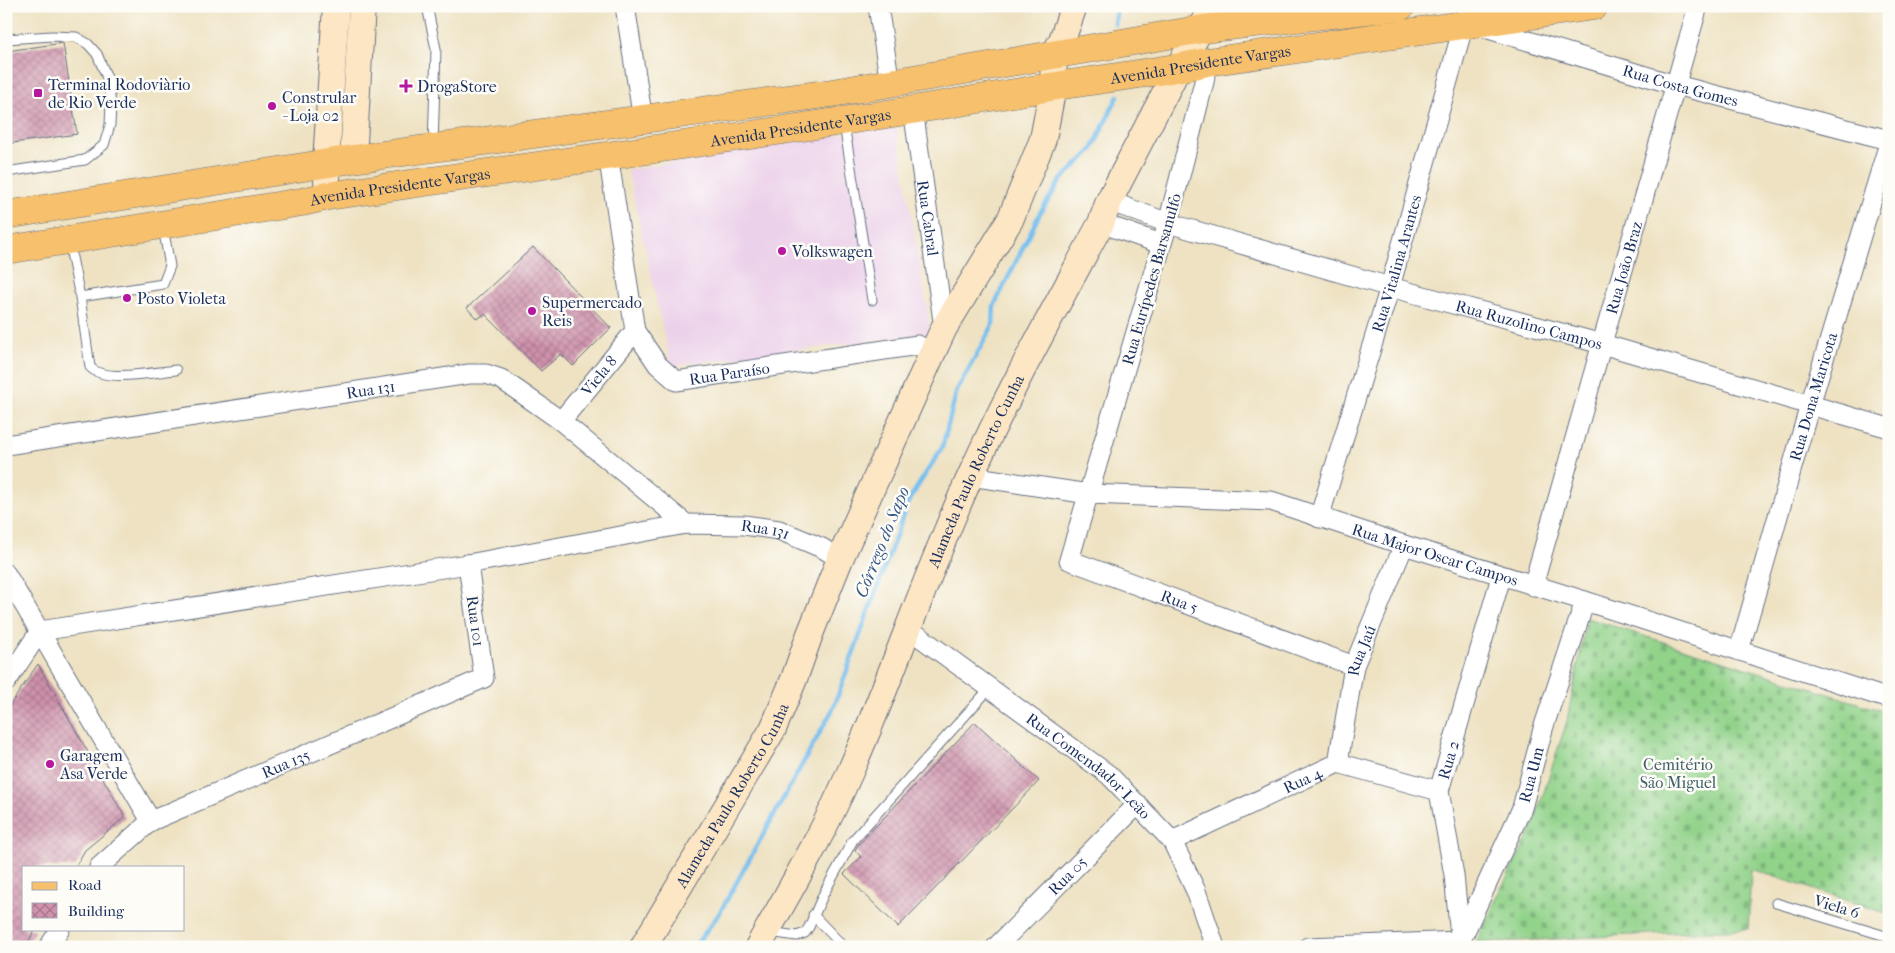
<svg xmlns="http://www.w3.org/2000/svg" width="1895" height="953" font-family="'IM FELL French Canon',serif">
  <defs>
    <pattern id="cemetery-stones" width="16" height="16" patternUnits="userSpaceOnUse" patternTransform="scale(1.25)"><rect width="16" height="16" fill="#92d38a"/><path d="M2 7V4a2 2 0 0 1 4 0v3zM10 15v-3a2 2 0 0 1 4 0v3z" fill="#7db57a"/></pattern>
    <pattern id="building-cross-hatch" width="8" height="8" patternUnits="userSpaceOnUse" patternTransform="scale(1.25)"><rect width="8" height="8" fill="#cf91ab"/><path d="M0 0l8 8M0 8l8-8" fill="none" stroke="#a7778e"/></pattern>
  </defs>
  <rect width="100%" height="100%" fill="#fdfcf7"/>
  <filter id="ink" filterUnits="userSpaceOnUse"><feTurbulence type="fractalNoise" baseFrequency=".02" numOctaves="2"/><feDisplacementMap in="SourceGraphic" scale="10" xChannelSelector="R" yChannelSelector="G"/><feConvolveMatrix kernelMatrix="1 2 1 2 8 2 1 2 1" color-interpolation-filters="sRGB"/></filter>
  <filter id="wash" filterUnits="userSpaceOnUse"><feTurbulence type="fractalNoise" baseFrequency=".0096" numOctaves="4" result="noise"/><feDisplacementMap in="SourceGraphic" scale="20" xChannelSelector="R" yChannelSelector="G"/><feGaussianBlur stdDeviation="1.12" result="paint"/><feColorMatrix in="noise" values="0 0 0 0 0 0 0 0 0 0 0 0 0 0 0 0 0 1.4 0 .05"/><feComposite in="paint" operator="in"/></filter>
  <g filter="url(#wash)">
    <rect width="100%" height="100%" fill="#eee2c2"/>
    <path fill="#ecd1ea" d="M896 125 931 333 671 366 628 170Z"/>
    <path fill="url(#cemetery-stones)" stroke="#568174" d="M1587 618 1889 713V914L1751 869 1748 929 1476 943 1501 889 1531 832 1567 721Z"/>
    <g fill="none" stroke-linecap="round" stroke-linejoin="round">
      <path stroke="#77bfef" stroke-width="4.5" d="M1115 24 1117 6
        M694 947 719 914 833 709 909 500 942 448 957 390 993 325 994 306 1040 213 1061 180 1092 150 1118 96"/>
    </g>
    <g id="blocks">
      <path fill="url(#building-cross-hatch)" d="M63 43 77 134 6 144V51Z
        M533 247 611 328 573 366 561 354 541 371 485 314 477 319 467 308Z
        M38 664 125 817 85 850 75 867H24V929H36L25 947H6V711Z
        M975 722 1039 781 898 927 844 874 861 857 855 850 858 845Z"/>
    </g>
  </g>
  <g filter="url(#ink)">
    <use href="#blocks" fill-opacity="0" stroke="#656e81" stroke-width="1"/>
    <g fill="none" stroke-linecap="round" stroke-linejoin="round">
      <defs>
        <path id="lane" d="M427 6 436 49 433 146
          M6 39 52 36 76 37 88 44 97 54 108 80 111 105 110 125 104 145 85 160 6 172
          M844 124 872 300
          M69 243 80 297 163 284 170 266 163 227
          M80 297 90 367C104 383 155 372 176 370
          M1776 903 1889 937
          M813 915 844 947
          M769 932 797 936 805 933 809 927 824 893 853 840 990 688"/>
        <g id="street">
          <path d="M625 6 643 120"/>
          <path d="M878 6 890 84"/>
          <path id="s1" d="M1478 26 1676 85 1889 140"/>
          <path id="s2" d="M1207 62 1204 82 1168 223 1069 560 1354 666"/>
          <path id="s3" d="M913 109 944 328"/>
          <path id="s4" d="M608 154 635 331 658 365 676 381 918 345 932 354"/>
          <path id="s5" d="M1109 201 1168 223 1390 287 1602 344 1889 428"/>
          <path d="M1101 223 1161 244"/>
          <path id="s6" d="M561 421 635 331"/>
          <path id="s7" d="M6 445 469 374H486L501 379 527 397 561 421 686 524"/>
          <path id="s8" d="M970 476 1089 494 1271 501 1404 545 1585 601 1889 699"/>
          <path id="s9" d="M1319 518 1390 287 1469 6"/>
          <path d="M6 574 151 821"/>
          <path id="s10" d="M1533 586 1698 6"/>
          <path id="s11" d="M909 629 1109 775 1172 841 1196 891 1215 947"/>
          <path id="s12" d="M1739 651 1810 405 1889 143"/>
          <path id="s13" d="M6 682 40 631 468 564 686 524 744 525 779 530 822 548 840 559"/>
          <path id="s14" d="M1338 763 1354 666 1404 545"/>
          <path id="s15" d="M1172 841 1338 763 1439 791"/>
          <path id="s16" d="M99 867 151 821 484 678 468 564"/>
          <path id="s17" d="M1461 940 1522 808 1543 729 1585 601"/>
          <path d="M49 947 60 929"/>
          <path id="s18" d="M996 947 1138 804"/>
          <path d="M1308 947 1461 941"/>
          <path id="s19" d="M1461 947 1454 875 1439 791 1501 577"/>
        </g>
        <g id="secondary">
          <path d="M353 159 362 6"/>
          <path d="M328 196 326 163 336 6"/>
          <path id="s20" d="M643 947 773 729 794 679 810 634 840 559 932 354 944 328 1010 220 1043 139 1053 87 1054 55 1062 40 1074 6"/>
          <path id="s21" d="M758 947C790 890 824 832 850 772 893 675 926 574 970 477 1009 390 1056 307 1101 223L1109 201 1178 68 1214 6"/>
        </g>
        <g id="primary">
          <path d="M6 215 353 159 832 93 1203 29 1401 6"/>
          <path id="s22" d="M6 250 302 202 328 196C561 162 794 131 1026 91 1086 80 1147 75 1207 62L1594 6"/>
        </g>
      </defs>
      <use href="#lane" stroke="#656e81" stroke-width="11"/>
      <use href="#street" stroke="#656e81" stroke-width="21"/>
      <use href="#secondary" stroke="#656e81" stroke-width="28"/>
      <use href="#primary" stroke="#656e81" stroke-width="29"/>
      <use href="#lane" stroke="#fff" stroke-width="9"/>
      <use href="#street" stroke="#fff" stroke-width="19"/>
      <use href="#secondary" stroke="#fce6c4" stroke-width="26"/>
      <use href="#primary" stroke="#f7c06c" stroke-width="28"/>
    </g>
  </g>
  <g fill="#b5179e" stroke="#fdfcf7" stroke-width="2">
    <path d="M403.5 78.5h5v5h5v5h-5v5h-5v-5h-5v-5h5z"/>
    <rect x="33" y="88" width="10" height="10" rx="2.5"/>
    <circle cx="272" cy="106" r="5"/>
    <circle cx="782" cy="251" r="5"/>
    <circle cx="127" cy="298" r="5"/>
    <circle cx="532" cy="311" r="5"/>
    <circle cx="50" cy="764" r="5"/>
  </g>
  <g text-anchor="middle" stroke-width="5" stroke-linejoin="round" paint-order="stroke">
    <g font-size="16" fill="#1b2f5e" stroke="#fdfcf7">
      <text dy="6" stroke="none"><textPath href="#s22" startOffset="1209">Avenida Presidente Vargas</textPath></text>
      <text dy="6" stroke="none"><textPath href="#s1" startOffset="211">Rua Costa Gomes</textPath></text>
      <text dy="6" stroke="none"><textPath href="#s22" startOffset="804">Avenida Presidente Vargas</textPath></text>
      <text dy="6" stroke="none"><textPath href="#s22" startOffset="399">Avenida Presidente Vargas</textPath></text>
      <text dy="6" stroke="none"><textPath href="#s3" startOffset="110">Rua Cabral</textPath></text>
      <text dy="6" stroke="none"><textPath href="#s9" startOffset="266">Rua Vitalina Arantes</textPath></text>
      <text dy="6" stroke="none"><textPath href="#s10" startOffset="331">Rua João Braz</textPath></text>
      <text transform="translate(1151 279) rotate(-74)" y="6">Rua Eurípedes Barsanulfo</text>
      <text dy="6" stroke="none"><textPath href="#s5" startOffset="438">Rua Ruzolino Campos</textPath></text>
      <text dy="6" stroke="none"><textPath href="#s4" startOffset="298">Rua Paraíso</textPath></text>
      <text dy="6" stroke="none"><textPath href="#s6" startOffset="59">Viela 8</textPath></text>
      <text dy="6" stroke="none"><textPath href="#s7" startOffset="369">Rua 131</textPath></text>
      <text dy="6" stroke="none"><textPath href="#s12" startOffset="265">Rua Dona Maricota</textPath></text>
      <text dy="6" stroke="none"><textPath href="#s21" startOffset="524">Alameda Paulo Roberto Cunha</textPath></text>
      <text dy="6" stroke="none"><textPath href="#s13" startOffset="796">Rua 131</textPath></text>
      <text dy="6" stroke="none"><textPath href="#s8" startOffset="475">Rua Major Oscar Campos</textPath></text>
      <text dy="6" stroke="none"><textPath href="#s2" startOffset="635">Rua 5</textPath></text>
      <text transform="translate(476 621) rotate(82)" y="6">Rua 101</text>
      <text dy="6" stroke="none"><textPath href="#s14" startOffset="115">Rua Jaú</textPath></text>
      <text dy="6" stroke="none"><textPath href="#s19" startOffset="190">Rua 2</textPath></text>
      <text dy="6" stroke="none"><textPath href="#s16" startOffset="216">Rua 135</textPath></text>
      <text dy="6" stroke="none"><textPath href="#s11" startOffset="226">Rua Comendador Leão</textPath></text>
      <text dy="6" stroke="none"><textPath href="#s17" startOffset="180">Rua Um</textPath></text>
      <text dy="6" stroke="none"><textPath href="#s15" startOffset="144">Rua 4</textPath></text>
      <text dy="6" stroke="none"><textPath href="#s20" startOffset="176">Alameda Paulo Roberto Cunha</textPath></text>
      <text dy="6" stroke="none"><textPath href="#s18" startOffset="101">Rua 05</textPath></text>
      <text transform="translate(1837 906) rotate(17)" y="6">Viela 6</text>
    </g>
    <g font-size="16" fill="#1b2f5e" stroke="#fdfcf7" text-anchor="start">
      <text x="48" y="90">Terminal Rodoviàrio<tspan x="48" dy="18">de Rio Verde</tspan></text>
      <text x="417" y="92">DrogaStore</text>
      <text x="282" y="103">Constrular<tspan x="282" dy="18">- Loja 02</tspan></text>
      <text x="792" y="257">Volkswagen</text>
      <text x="137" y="304">Posto Violeta</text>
      <text x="542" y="308">Supermercado<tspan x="542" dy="18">Reis</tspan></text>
      <text x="60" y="761">Garagem<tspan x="60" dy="18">Asa Verde</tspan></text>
    </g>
    <g font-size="16" fill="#3f606b" stroke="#fdfcf7">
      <text x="1678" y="770">Cemitério<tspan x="1678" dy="18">São Miguel</tspan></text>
    </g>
    <g font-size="18" font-style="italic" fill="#375a8a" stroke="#fdfcf7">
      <text transform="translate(882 542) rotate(-68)" y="6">Córrego do Sapo</text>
    </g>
  </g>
  <rect width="1895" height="953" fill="none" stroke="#fdfcf7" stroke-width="25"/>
  <rect x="22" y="866" width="162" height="65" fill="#fdfcf7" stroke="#a3aaba"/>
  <rect x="32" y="882" width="25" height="8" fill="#f7c06c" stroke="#a3aaba"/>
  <text x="68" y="890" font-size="15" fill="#1b2f5e">Road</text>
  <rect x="32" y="903" width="25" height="15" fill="url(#building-cross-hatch)" stroke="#a3aaba"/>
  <text x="68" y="916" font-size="15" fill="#1b2f5e">Building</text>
</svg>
